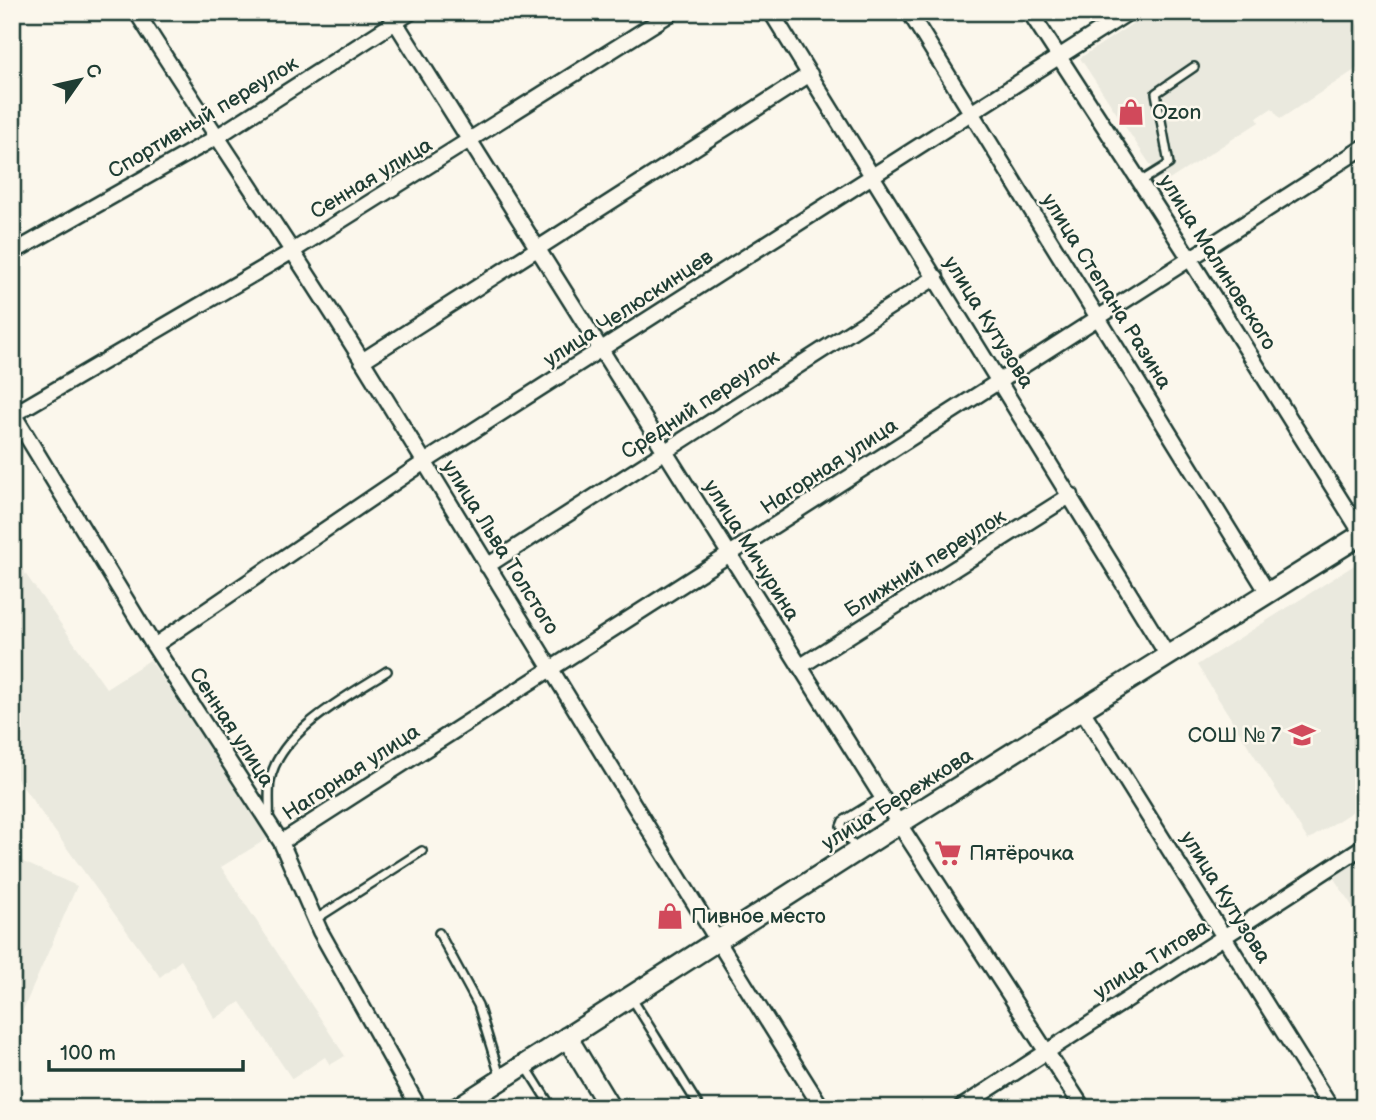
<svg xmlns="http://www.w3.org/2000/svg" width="1376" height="1120" font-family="'Balsamiq Sans',sans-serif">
  <rect width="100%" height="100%" fill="#fbf7ec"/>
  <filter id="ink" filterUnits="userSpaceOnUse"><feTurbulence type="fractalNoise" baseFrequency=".0143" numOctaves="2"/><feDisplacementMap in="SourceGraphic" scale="14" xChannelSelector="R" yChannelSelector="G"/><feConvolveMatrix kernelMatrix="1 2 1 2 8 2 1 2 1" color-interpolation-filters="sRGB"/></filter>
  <g filter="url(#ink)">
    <path fill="#eae9de" d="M1150 12H1349L1364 34V64L1280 119 1272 108 1257 118 1259 122 1163 184 1080 58Z
      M12 555 106 688 150 660 270 837 221 867 345 1056 330 1065 325 1057 292 1079 240 1002 215 1019 181 960 160 977 12 772Z
      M1364 559V804L1308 840 1197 665Z
      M12 857 77 886 12 1035Z
      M1364 857V924L1333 877Z"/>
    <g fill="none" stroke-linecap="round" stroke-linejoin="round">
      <defs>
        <path id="lane" d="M1140 182 1169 164 1156 93 1194 67
          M269 820C270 808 268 794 270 781 279 731 348 696 387 671
          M856 850 841 826 843 821 882 797
          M316 919 422 851
          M439 933 478 1005 500 1076
          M631 997 700 1108
          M525 1065 552 1108"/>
        <path id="street" d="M389 12 899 824 1083 1108
          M771 12 1168 656
          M909 12 1268 593
          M1030 12 1190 259 1362 534
          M137 13C211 130 290 244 363 362 516 610 666 861 822 1108
          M12 253 215 138 411 12
          M362 361 810 74
          M12 412 154 646 281 842 320 931 419 1108
          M14 414 291 252 673 12
          M487 566 936 277
          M154 646 423 463 1129 12
          M801 666 1071 495
          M1082 710 1331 1108
          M281 842 1364 147
          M960 1108 1364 846"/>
        <path id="secondary" d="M567 1037 610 1108
          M457 1108 899 824 1364 533"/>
      </defs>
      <use href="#lane" stroke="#1f3d34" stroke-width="12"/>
      <use href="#street" stroke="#1f3d34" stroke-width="19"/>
      <use href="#secondary" stroke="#1f3d34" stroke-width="24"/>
      <use href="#lane" stroke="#fbf7ec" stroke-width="7"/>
      <use href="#street" stroke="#fbf7ec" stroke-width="14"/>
      <use href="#secondary" stroke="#fbf7ec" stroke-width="19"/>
    </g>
  </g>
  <defs>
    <symbol id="shop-bare" viewBox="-9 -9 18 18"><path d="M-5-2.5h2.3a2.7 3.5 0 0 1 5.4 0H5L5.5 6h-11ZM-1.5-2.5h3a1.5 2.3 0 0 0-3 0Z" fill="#d1495b" stroke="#fbf7ec" stroke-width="2.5" paint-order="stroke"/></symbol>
    <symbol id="school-bare" viewBox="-9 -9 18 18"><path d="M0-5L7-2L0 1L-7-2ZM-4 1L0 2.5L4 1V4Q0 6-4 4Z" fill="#d1495b" stroke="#fbf7ec" stroke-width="2.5" paint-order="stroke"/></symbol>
    <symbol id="supermarket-bare" viewBox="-9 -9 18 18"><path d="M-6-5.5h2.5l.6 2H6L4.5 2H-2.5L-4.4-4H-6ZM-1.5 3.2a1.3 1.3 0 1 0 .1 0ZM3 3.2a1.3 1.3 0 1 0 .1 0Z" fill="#d1495b" stroke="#fbf7ec" stroke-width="2.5" paint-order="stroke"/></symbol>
  </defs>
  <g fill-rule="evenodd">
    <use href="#shop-bare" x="1112" y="93" width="38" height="38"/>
    <use href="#school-bare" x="1283" y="716" width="38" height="38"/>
    <use href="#supermarket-bare" x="929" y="834" width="38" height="38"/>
    <use href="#shop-bare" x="651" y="897" width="38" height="38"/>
  </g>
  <g text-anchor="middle" stroke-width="5" stroke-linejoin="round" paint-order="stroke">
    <g font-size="21" fill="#1f3d34" stroke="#fbf7ec" text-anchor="start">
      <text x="1152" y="119">Ozon</text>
      <text x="1281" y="742" text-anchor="end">СОШ № 7</text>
      <text x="969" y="860">Пятёрочка</text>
      <text x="691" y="923">Пивное место</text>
    </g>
    <g font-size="21" fill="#1f3d34" stroke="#fbf7ec">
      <text transform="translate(203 117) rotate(-31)" y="7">Спортивный переулок</text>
      <text transform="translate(371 178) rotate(-31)" y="7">Сенная улица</text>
      <text transform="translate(1218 262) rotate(58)" y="7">улица Малиновского</text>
      <text transform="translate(1107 291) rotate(58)" y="7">улица Степана Разина</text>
      <text transform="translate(628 308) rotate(-33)" y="7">улица Челюскинцев</text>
      <text transform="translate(989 322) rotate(58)" y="7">улица Кутузова</text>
      <text transform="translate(700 404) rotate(-33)" y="7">Средний переулок</text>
      <text transform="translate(829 466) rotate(-33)" y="7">Нагорная улица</text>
      <text transform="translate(501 547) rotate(58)" y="7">улица Льва Толстого</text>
      <text transform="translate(752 550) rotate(58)" y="7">улица Мичурина</text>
      <text transform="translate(925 563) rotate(-32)" y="7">Ближний переулок</text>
      <text transform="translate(232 727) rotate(57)" y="7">Сенная улица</text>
      <text transform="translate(351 772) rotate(-33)" y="7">Нагорная улица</text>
      <text transform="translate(897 799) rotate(-32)" y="7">улица Бережкова</text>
      <text transform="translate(1226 897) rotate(58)" y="7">улица Кутузова</text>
      <text transform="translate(1151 959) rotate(-32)" y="7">улица Титова</text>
    </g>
  </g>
  <rect width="1376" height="1120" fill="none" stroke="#fbf7ec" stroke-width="42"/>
  <rect x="21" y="21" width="1334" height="1078" fill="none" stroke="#1f3d34" stroke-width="2.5" filter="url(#ink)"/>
  <g transform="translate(80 80) rotate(56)" stroke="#fbf7ec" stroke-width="5" paint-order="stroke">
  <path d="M0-5L12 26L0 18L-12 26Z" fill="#1f3d34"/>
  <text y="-10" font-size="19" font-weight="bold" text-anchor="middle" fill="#1f3d34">С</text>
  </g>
  <path d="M49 1060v10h194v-10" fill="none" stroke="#1f3d34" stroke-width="3.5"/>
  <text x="60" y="1060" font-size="21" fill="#1f3d34" stroke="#fbf7ec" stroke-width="5" paint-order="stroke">100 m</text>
</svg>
